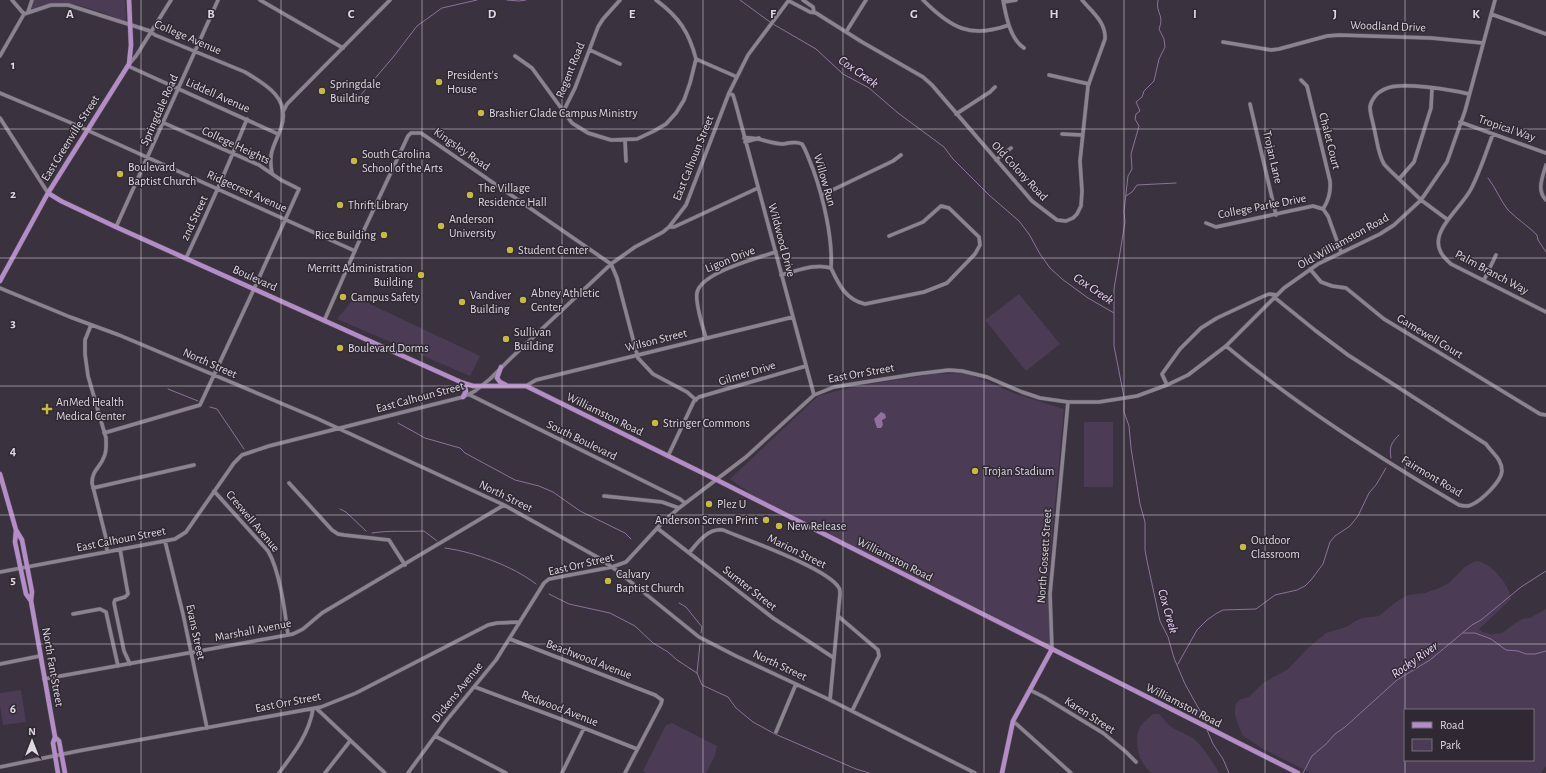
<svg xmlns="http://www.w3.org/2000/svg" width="1546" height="773" font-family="'Alegreya Sans',sans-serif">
  <rect width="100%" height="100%" fill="#3a323e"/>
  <path fill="#4c3b54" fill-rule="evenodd" d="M34 0H125L126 21C105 14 81 3 58 3 49 3 41 6 33 9L31 7Z
    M1019 294 1060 344 1026 371 985 320Z
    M355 297 480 356 470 376 337 319Z
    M966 373 1016 394 1064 409 1047 590 1052 649 765 504 730 479 818 396 852 387 934 374Z
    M1084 422H1113V487H1084Z
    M1478 561C1493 565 1509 584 1511 599L1479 629 1483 632 1491 634 1502 633 1514 624 1522 619 1530 618 1546 609V766L1541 773H1311L1263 749 1242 735C1239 724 1231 714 1237 702L1241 699 1249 697 1263 683 1288 669 1308 648 1326 633 1346 627 1357 620 1363 618 1379 616 1396 602 1408 595 1425 593 1439 588 1449 583 1465 567 1473 562ZM1405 710H1533V760H1405Z
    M21 690 26 722 3 725 0 706V693Z
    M1153 714H1159C1162 717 1164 720 1167 723 1173 730 1183 732 1191 737 1200 742 1214 763 1219 773H1152C1139 765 1133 741 1140 727 1143 722 1149 718 1153 714Z
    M672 723 717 746 715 756 706 773H646L643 771 666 725Z"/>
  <path fill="#8e719c" d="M881 412 885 414 886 418 882 420 883 425 881 428H877L874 419Z"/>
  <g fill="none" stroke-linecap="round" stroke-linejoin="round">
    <path stroke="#8e719c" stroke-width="1" d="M507 0 519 1 526 0
      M740 0 770 22
      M773 24 816 49 843 74 869 88 898 113 944 147 953 159 989 195 1019 221 1029 234 1040 254 1050 268 1062 279 1088 298 1114 313
      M355 102 394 56 417 26 442 8 477 0
      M1488 178C1496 188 1500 200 1508 210 1517 219 1528 226 1537 235L1538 240 1546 252
      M1126 196 1132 192 1137 185 1176 183
      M168 389 198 401
      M1124 397 1114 346V289L1125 222 1124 211 1128 176 1132 169 1131 154 1139 126 1135 119 1136 114 1140 111 1136 102 1142 97 1144 91 1154 81 1159 59 1165 47 1164 39 1159 29C1165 15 1155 13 1158 0
      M1124 400V412L1129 426 1131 448 1140 504 1145 522V550L1147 561 1160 621 1168 637 1174 658 1185 684 1204 718 1206 725
      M210 407 217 409 244 449
      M398 423 425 438 460 448 465 453 515 480 539 486 553 492 580 511 625 533 631 539
      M1391 458C1389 447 1391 443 1399 435
      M340 509 346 512 366 531
      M372 533C391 530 406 532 424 531L437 541
      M445 548C474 552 513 566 536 584
      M549 594 569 604 610 613 635 626 653 643 668 652 677 660 697 673 702 685 728 697 736 708 753 722 775 734 856 769 869 773
      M679 603 686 607 702 627 701 633
      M1463 633H1475L1491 639 1506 650 1518 651 1526 654H1535L1546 651
      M1178 664 1197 630 1207 620 1217 613 1223 610 1256 609 1275 595 1297 590 1305 586 1311 580 1323 564 1330 542 1335 536 1350 526 1358 516 1369 493 1376 485 1386 468
      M697 673 700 644
      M1207 730 1213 744 1223 759 1229 773
      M1303 773 1312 756 1326 744 1335 734 1345 727 1397 680 1430 660 1472 625 1481 620 1521 587 1546 571"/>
    <defs>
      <path id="minor" d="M12 0 24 14
        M260 0 343 48
        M656 0C679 17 689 32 696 59L737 77
        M803 0 813 7 814 12
        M923 0C951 28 970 39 1009 25
        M1003 0C1006 16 1010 39 1024 48
        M789 1 810 12 816 13 862 42 923 77 932 85 1032 201 1057 220 1066 221 1073 218 1077 214 1081 206 1082 191 1080 161 1088 86 1105 39C1106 22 1092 12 1082 0
        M1004 2 1016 0
        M28 12 32 0
        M24 14 51 5H68L150 31 155 35 245 72C267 85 291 99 281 128 274 147 268 152 272 173
        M1491 14 1546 34
        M846 32 866 0
        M1223 42 1271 50 1279 49 1327 36 1339 35 1431 38 1483 43
        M590 50 620 64
        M0 56 24 14
        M515 56 532 68 572 123 588 133 611 140 637 139 654 131 666 124 676 113 684 100 690 83 696 59
        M129 64 136 56 171 0
        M128 66 278 134
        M1049 75 1089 84
        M1301 80 1307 86 1330 181C1331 191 1329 200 1323 209
        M1432 88 1431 108 1414 162 1399 179C1394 174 1388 169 1384 164 1378 154 1377 140 1374 128 1373 122 1370 114 1370 107 1371 100 1377 92 1385 89 1400 81 1452 90 1469 94
        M0 93 69 122 355 251
        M729 93 733 95 736 105 814 395
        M1250 104 1276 215
        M284 110 287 104 390 0
        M564 110 575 88 598 27 603 19 620 0
        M956 114 990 92 995 87
        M0 118 48 193
        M1460 122 1546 153
        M1062 134 1082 135
        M1493 134C1486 152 1480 172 1471 189 1464 203 1442 222 1439 237 1436 249 1443 257 1451 264L1546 312
        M744 138C758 136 769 144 783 144 790 143 795 141 802 144 807 152 809 160 813 169 823 197 833 238 831 268
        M625 140 626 161
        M745 142 759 138
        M996 160 1011 148
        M1546 165C1543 176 1536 190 1546 200
        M1399 179 1421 200 1448 220
        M822 195 893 161 901 155
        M1206 223 1216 227 1313 206 1323 209 1328 216 1341 252
        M116 227 218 0
        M669 227H674L758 188
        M186 258C208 212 228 166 247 119
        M1310 269 1321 282 1332 286 1346 288 1384 319 1540 414 1546 415
        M781 275C797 271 815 263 831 268 839 285 846 300 865 304L924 292 947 283 975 254 980 245 979 237 949 208 941 206 923 222 889 236
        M1484 280 1496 255
        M0 288 70 317 119 335 316 418 504 505 599 558 616 570 699 637 736 656 830 700 975 773
        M324 321 364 230 408 136 411 133H421L611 264 617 278 638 358 653 374 687 392 696 400
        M91 325 85 340V354L88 376 106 438C106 445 107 451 104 457 100 468 92 470 92 483L106 538 107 552
        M706 338C703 328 695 302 697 293 700 273 757 258 776 252
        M1226 346C1298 406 1378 457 1459 505 1463 506 1467 507 1471 505 1481 501 1501 482 1502 471 1502 459 1492 453 1486 444L1348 355 1316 331 1274 297
        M1167 385 1162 374 1180 349 1201 328 1217 318 1264 296 1269 294 1277 295
        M526 386 536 380 793 317
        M470 395 680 499 685 503
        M104 433 200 405 254 289 299 189 281 180 259 165 164 123
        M668 456 694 401 699 397 806 366
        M289 483 332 530 338 534 344 535 389 540 405 565
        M93 488 194 465
        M214 491 268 551C280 571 285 612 288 635
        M604 496 662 502 679 508
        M657 528 773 618 834 658
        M165 541 183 614 207 728
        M120 549 128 594 125 597 115 600 114 603 124 651 130 664
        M689 553C698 542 708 528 723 530 745 539 829 569 839 588 840 589 840 592 840 594L830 700
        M0 572 175 539 186 532 234 463 242 455 269 446 463 397 475 391 490 379 510 359 611 264 635 247 663 232 669 227 686 205 729 93 748 55 789 0
        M73 614 100 609 106 612 118 666
        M838 616 878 650 879 656 877 660 852 711
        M510 639 655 695 662 700 661 704 625 773
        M1052 649 1050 594 1068 402
        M0 664 40 656
        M44 679 293 634 303 629 322 613 504 505
        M475 687 566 721 637 749
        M1030 690 1044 697 1103 733 1125 751 1136 762
        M316 708 385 773
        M1013 721 1071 773
        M776 732 796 684
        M435 736 506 773
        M0 767 78 751 321 707 356 693 488 625 497 623 519 622
        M279 773C294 753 309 734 313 709
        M325 773 350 741
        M408 773 446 721 496 660 544 583 549 579 612 567 626 562 662 523 679 508 746 457 814 395 834 387 916 374 949 370 962 371 987 377 1022 392 1040 398 1068 402H1099L1137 396 1167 385 1188 375 1226 346 1284 288 1318 264 1380 234 1394 225 1421 200 1447 162 1465 111 1495 0
        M562 773 584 728"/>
      <path id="major" d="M48 193 61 201 116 227 463 383 473 386H526L717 480 1298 773
        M0 281 48 193 129 64 131 45 129 0
        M501 367 497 378 500 382 506 385
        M463 397 466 391 464 383
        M0 474 16 530 22 540 32 592 31 601 55 737 59 741 65 773
        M16 530 15 542 26 594 31 601
        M55 737 53 743 58 773
        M1002 773 1013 721 1052 649"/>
    </defs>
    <use href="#minor" stroke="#564f59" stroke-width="4.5"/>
    <use href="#major" stroke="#564f59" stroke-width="5.5"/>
    <use href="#minor" stroke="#8b8390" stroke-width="3.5"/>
    <use href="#major" stroke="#b48dc8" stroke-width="4.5"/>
  </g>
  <path fill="none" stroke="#ddd9e0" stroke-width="1" stroke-opacity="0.55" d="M141 0V773M281 0V773M422 0V773M562 0V773M703 0V773M843 0V773M984 0V773M1124 0V773M1265 0V773M1405 0V710M0 129H1546M0 258H1546M0 386H1546M0 515H1546M0 644H1546M1405 760V773"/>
  <g fill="#c7bb3c" stroke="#302833" stroke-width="1.5">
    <circle cx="439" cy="82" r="4"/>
    <circle cx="322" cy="91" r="4"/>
    <circle cx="481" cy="113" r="4"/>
    <circle cx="354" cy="161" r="4"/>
    <circle cx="120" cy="174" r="4"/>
    <circle cx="470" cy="195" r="4"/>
    <circle cx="340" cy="205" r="4"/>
    <circle cx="441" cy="226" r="4"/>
    <circle cx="384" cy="235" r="4"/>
    <circle cx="510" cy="250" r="4"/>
    <circle cx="421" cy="275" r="4"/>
    <circle cx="343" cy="297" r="4"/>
    <circle cx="523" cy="300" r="4"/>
    <circle cx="462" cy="302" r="4"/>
    <circle cx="506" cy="339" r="4"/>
    <circle cx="340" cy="348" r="4"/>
    <path d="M45 403h4v4h4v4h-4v4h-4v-4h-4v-4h4z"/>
    <circle cx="655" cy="423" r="4"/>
    <circle cx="975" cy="471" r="4"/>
    <circle cx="709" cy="504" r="4"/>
    <circle cx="766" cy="520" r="4"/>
    <circle cx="779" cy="526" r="4"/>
    <circle cx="1243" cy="547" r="4"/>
    <circle cx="608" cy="581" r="4"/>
  </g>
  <g text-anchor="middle" stroke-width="3" stroke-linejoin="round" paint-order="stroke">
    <g font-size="12" fill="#ddd9e0" stroke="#302833">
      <text transform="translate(1388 26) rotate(2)" y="4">Woodland Drive</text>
      <text transform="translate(188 37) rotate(23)" y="4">College Avenue</text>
      <text transform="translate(570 70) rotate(-68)" y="4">Regent Road</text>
      <text transform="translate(218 95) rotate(24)" y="4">Liddell Avenue</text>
      <text transform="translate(159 110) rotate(-66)" y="4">Springdale Road</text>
      <text transform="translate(1507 128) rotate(19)" y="4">Tropical Way</text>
      <text transform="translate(70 138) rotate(-58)" y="4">East Greenville Street</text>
      <text transform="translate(1330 141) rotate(76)" y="4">Chalet Court</text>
      <text transform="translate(236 145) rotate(25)" y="4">College Heights</text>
      <text transform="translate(462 149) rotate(35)" y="4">Kingsley Road</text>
      <text transform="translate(1273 157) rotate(77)" y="4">Trojan Lane</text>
      <text transform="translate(693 158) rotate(-68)" y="4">East Calhoun Street</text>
      <text transform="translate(1020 171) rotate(47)" y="4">Old Colony Road</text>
      <text transform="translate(825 180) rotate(74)" y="4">Willow Run</text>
      <text transform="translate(247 191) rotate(24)" y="4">Ridgecrest Avenue</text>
      <text transform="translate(1262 206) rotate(-11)" y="4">College Parke Drive</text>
      <text transform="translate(194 218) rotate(-65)" y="4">2nd Street</text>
      <text transform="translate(782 240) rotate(75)" y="4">Wildwood Drive</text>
      <text transform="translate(1343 241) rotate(-29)" y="4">Old Williamston Road</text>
      <text transform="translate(730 259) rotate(-22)" y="4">Ligon Drive</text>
      <text transform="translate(1492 272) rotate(28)" y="4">Palm Branch Way</text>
      <text transform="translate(255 278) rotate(24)" y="4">Boulevard</text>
      <text transform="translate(1430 336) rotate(31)" y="4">Gamewell Court</text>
      <text transform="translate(656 340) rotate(-14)" y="4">Wilson Street</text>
      <text transform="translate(210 363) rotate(24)" y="4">North Street</text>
      <text transform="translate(747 373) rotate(-17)" y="4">Gilmer Drive</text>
      <text transform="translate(861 373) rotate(-10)" y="4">East Orr Street</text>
      <text transform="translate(420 397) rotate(-15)" y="4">East Calhoun Street</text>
      <text transform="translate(605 414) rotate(26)" y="4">Williamston Road</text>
      <text transform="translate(582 440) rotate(26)" y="4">South Boulevard</text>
      <text transform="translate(1432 476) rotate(31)" y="4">Fairmont Road</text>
      <text transform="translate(506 496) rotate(26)" y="4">North Street</text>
      <text transform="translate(253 521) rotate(50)" y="4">Creswell Avenue</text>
      <text transform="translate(121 539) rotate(-11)" y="4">East Calhoun Street</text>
      <text transform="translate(797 551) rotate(26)" y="4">Marion Street</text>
      <text transform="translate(1044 556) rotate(-86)" y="4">North Gossett Street</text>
      <text transform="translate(895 559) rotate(27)" y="4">Williamston Road</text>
      <text transform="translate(581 564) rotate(-13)" y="4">East Orr Street</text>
      <text transform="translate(750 588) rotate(38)" y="4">Sumter Street</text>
      <text transform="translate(253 630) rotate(-11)" y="4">Marshall Avenue</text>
      <text transform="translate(196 632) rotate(78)" y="4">Evans Street</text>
      <text transform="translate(589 659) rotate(21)" y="4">Beachwood Avenue</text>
      <text transform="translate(780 665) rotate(25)" y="4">North Street</text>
      <text transform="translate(53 667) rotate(80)" y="4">North Fant Street</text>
      <text transform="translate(457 692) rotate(-51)" y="4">Dickens Avenue</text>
      <text transform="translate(288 702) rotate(-11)" y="4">East Orr Street</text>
      <text transform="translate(1184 705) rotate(27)" y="4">Williamston Road</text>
      <text transform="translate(560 708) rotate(21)" y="4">Redwood Avenue</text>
      <text transform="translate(1090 715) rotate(33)" y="4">Karen Street</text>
    </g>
    <g font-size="12" fill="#ddd9e0" stroke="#302833" text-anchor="start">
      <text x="447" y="79">President's<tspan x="447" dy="14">House</tspan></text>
      <text x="330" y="88">Springdale<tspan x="330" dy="14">Building</tspan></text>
      <text x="489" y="117">Brashier Glade Campus Ministry</text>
      <text x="362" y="158">South Carolina<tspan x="362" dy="14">School of the Arts</tspan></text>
      <text x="128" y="171">Boulevard<tspan x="128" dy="14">Baptist Church</tspan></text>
      <text x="478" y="192">The Village<tspan x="478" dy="14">Residence Hall</tspan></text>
      <text x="348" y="209">Thrift Library</text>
      <text x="449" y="223">Anderson<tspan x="449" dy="14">University</tspan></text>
      <text x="376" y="239" text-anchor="end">Rice Building</text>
      <text x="518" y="254">Student Center</text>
      <text x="413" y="272" text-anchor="end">Merritt Administration<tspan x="413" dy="14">Building</tspan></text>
      <text x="531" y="297">Abney Athletic<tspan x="531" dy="14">Center</tspan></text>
      <text x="470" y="299">Vandiver<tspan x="470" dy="14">Building</tspan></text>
      <text x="351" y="301">Campus Safety</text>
      <text x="514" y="336">Sullivan<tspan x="514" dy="14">Building</tspan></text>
      <text x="348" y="352">Boulevard Dorms</text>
      <text x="56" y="406">AnMed Health<tspan x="56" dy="14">Medical Center</tspan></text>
      <text x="663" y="427">Stringer Commons</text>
      <text x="983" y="475">Trojan Stadium</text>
      <text x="717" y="508">Plez U</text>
      <text x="758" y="524" text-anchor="end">Anderson Screen Print</text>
      <text x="787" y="530">New Release</text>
      <text x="1251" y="544">Outdoor<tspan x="1251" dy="14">Classroom</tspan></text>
      <text x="616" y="578">Calvary<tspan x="616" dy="14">Baptist Church</tspan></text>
    </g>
    <g font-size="13" font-style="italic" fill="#eed3fb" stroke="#302833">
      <text transform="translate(859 71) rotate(35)" y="5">Cox Creek</text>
      <text transform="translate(1094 288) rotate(34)" y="5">Cox Creek</text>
      <text transform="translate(1169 611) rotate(74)" y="5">Cox Creek</text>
      <text transform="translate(1414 659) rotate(-35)" y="5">Rocky River</text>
    </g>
  </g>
  <g font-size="13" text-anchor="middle" font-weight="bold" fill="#ddd9e0" stroke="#302833" stroke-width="3" stroke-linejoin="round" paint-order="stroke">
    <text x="70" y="18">A</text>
    <text x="211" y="18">B</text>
    <text x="351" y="18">C</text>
    <text x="492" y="18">D</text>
    <text x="632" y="18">E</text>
    <text x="773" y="18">F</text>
    <text x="914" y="18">G</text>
    <text x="1054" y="18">H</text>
    <text x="1195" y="18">I</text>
    <text x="1335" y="18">J</text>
    <text x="1476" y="18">K</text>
    <text x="13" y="69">1</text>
    <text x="13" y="198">2</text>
    <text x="13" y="327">3</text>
    <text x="13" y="455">4</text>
    <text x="13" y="584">5</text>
    <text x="13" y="713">6</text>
  </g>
  <rect x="1404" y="709" width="130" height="52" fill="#302833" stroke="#756f78"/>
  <rect x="1412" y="722" width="20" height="6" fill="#b48dc8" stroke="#756f78"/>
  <text x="1440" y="729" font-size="12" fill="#ddd9e0">Road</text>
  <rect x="1412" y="739" width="20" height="12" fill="#4c3b54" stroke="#756f78"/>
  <text x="1440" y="749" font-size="12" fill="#ddd9e0">Park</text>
  <g transform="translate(32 741)" stroke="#302833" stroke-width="3" paint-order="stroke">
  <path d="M0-3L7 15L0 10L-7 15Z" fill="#ddd9e0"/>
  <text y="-6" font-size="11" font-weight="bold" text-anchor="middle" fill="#ddd9e0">N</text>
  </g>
</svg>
